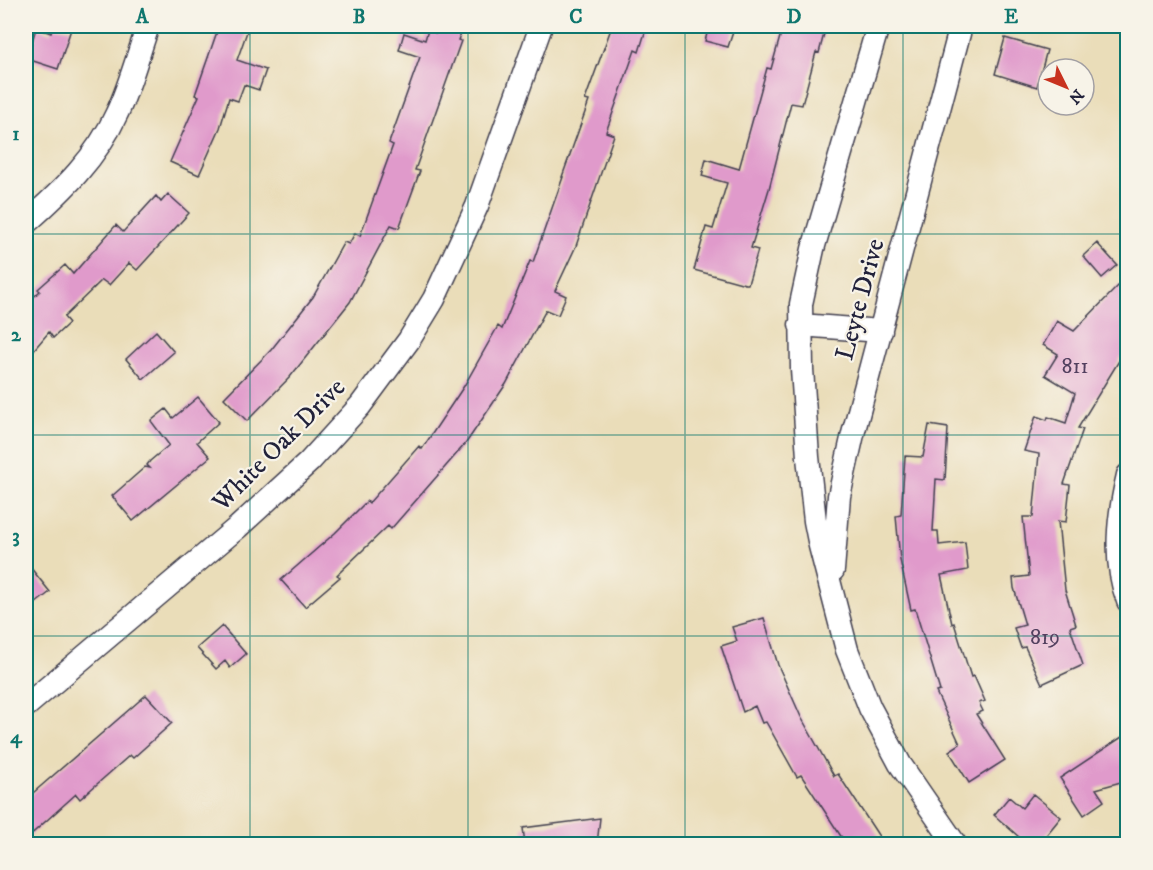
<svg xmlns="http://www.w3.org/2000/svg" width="1153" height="870" font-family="'IM FELL DW Pica',serif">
  <rect width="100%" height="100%" fill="#f7f3e8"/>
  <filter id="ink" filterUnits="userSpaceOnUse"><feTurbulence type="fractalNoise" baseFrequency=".0167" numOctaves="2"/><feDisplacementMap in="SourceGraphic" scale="12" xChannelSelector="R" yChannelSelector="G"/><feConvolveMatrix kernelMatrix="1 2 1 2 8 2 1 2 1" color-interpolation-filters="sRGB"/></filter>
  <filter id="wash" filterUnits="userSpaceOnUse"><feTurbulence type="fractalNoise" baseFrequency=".008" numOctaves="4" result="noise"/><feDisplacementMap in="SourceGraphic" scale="24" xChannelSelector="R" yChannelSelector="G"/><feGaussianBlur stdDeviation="1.35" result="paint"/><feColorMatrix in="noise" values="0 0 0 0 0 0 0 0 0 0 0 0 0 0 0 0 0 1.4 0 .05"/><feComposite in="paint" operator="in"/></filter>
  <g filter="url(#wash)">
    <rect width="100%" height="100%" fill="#eaddb9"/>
    <g id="blocks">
      <path fill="#e09acb" d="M53 26 71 29 58 69 27 59 36 28 51 33Z
        M219 26H249L237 60 266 70 259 90 244 85 238 101 229 98 220 128 199 175 170 162 199 96 195 95Z
        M439 26 461 32 458 40 461 41 415 170 420 171 399 228 391 225 350 302 290 377 247 421 224 398 271 350 313 297 344 242 349 244 355 233 360 236 393 145 389 143 420 57 399 50 404 33 425 40 428 30 436 33Z
        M612 26H647L639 52 635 50 606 132 614 135 591 202 576 246 555 291 566 296 558 315 546 310 506 384 466 443 391 529 388 526 337 575 340 577 305 607 281 580 335 533 367 501 369 503 419 446 422 449 464 386 498 326 502 329 530 261 533 262 563 177H562L589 101 585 100Z
        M709 26H735L728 47 705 41Z
        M783 26H826L819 53 816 52 802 105 791 103 769 189 751 248 758 250 748 284H745L694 270 706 227 713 229 727 183 702 176 706 159 739 169 767 68 771 69Z
        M1005 38 1047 50 1037 87 995 74Z
        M168 194 189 213 137 270 129 263 109 285 102 280 64 317 69 323 53 338 49 332 26 359V304L40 291 38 289 65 265 73 274 116 225 123 232 156 196 161 202Z
        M1097 243 1117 265 1102 278 1083 256Z
        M1119 285 1128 294V346L1078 428 1083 429 1064 484 1070 485 1066 522 1058 521 1065 590 1076 625 1070 627 1083 665 1042 684 1025 647 1021 648 1014 628 1025 625 1014 588 1013 578 1029 576 1023 517H1033L1039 454 1024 451 1036 416 1047 420 1048 417 1066 423 1075 393 1045 375 1058 354 1043 345 1057 321 1074 331Z
        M156 331 174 352 143 379 126 359Z
        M198 397 219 422 197 442 210 457 133 521 112 496 145 467 150 468 147 465 150 461 169 445 151 421 166 409 173 418Z
        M929 425 948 428 945 480 936 479 933 531H938L939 545 965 542 968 570 941 575 952 624 954 623 971 677 974 676 985 701 979 703 983 711 976 714 1005 760 969 783 949 751 960 744 936 692 940 691 915 609 911 610 900 560 896 516 901 515 905 456 923 457Z
        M26 562 50 592 26 611Z
        M764 618 778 665 801 717 834 776 838 774 884 844H846L801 775 797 777 766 722 762 723 755 706 743 712 721 646 737 641 732 627Z
        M222 626 246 654 230 668 225 661 216 669 197 648Z
        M146 695 172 723 133 758 130 755 80 799 76 794 26 839V799Z
        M1128 733V780L1096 789 1104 801 1084 815 1060 778Z
        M1033 794 1061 817 1039 844H1027L994 815 1009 797 1022 808Z
        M600 818 597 844H525L523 828Z"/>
    </g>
  </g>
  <g filter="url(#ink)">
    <use href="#blocks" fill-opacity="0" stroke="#403e4e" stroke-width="1.5"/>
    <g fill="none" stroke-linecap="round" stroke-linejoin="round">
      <defs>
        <path id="minor" d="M878 26 813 249 801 304 802 369 808 457 815 521 820 546 847 650 870 708 900 764 955 844
          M26 223C62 191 97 158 117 113 130 86 138 54 148 26
          M800 325 881 331
          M1128 475C1118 517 1113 560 1128 601
          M833 570 839 496 853 434 961 26
          M26 706 238 527 309 462 360 406 409 340 434 299 477 206 541 26"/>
      </defs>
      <use href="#minor" stroke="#403e4e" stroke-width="25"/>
      <use href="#minor" stroke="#fff" stroke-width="22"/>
    </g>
  </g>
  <path fill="none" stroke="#0f766e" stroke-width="1.5" stroke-opacity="0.55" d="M250 26V844M468 26V844M685 26V844M903 26V844M26 234H1128M26 435H1128M26 636H1128"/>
  <g text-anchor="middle" stroke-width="4.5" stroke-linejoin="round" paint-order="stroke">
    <g font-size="22" fill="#52405f">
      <text x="1075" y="373">811</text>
      <text x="1045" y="644">819</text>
    </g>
    <g font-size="26" fill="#22223b" stroke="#f7f3e8">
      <text transform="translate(859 299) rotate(-75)" y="9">Leyte Drive</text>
      <text transform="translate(278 444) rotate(-45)" y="9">White Oak Drive</text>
    </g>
  </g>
  <rect width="1153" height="870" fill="none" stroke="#f7f3e8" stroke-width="66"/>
  <g transform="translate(1066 87) rotate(133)"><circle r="28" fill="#f7f3e8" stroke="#a29fa3" stroke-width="1.5"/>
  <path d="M0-4.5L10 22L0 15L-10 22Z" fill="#c8321e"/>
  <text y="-9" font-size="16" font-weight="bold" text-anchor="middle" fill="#22223b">N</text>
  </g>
  <rect x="33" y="33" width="1087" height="804" fill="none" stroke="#0f766e" stroke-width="2"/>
  <g font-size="20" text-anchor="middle" font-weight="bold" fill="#0f766e">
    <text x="142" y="23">A</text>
    <text x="359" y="23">B</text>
    <text x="576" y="23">C</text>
    <text x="794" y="23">D</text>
    <text x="1011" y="23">E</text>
    <text x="16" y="140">1</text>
    <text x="16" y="341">2</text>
    <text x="16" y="542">3</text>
    <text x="16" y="743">4</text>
  </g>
</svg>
